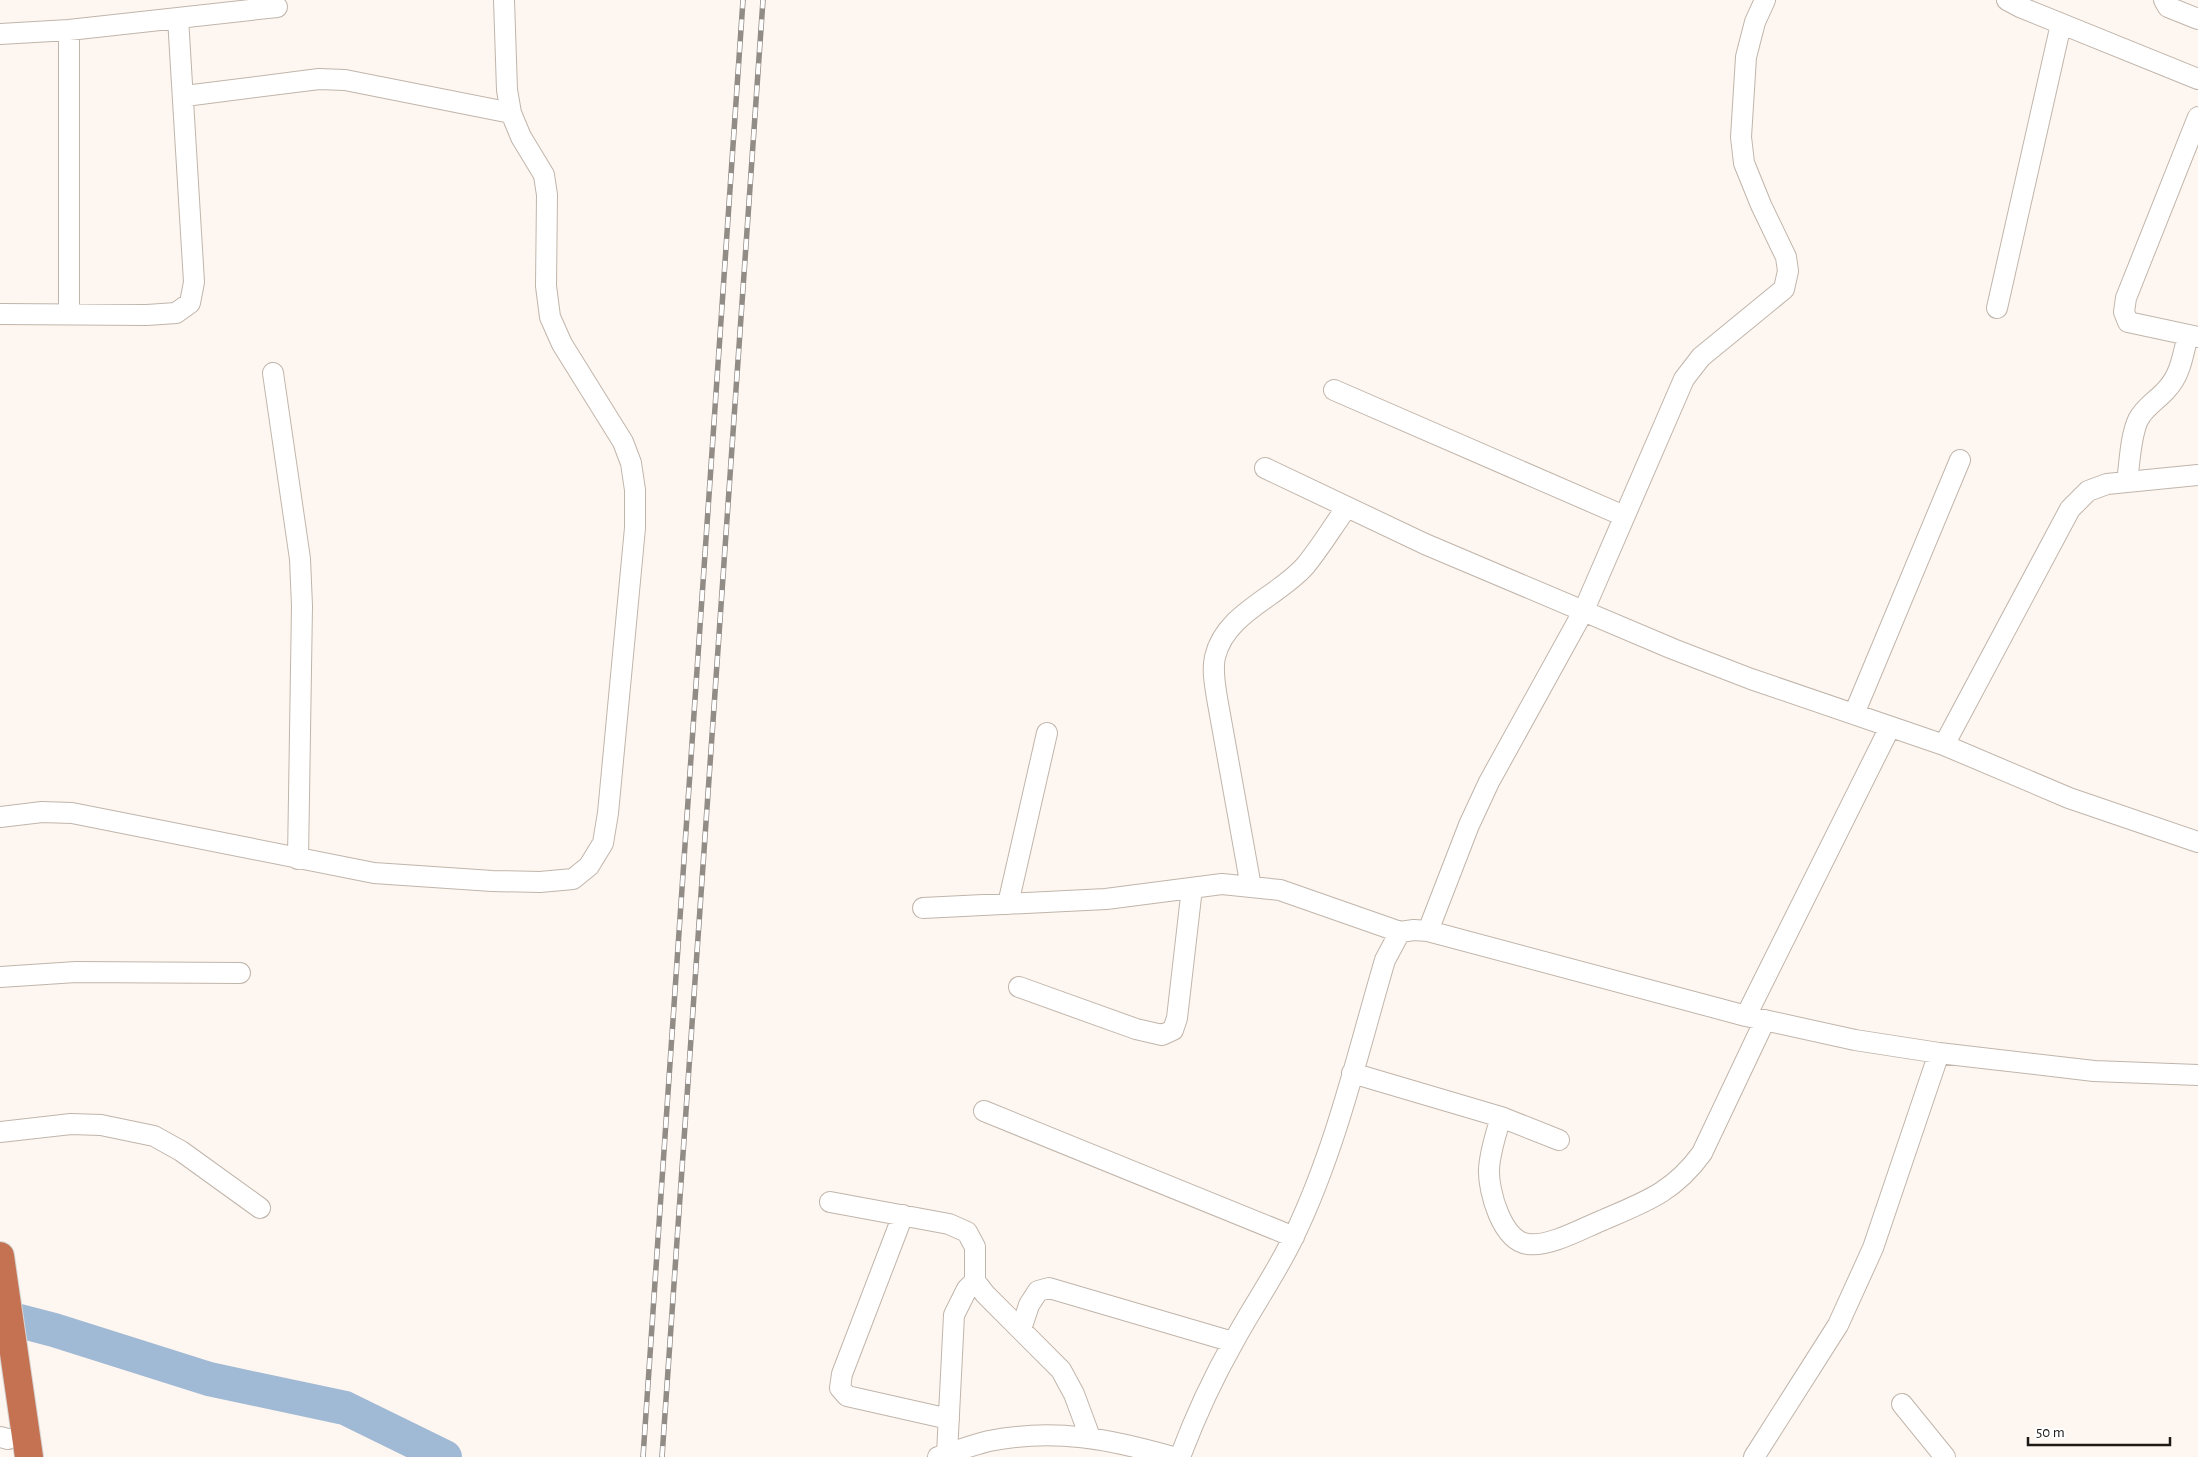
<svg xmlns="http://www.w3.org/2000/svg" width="2198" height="1457" font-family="'Alegreya Sans',sans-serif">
  <rect width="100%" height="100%" fill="#fef6f0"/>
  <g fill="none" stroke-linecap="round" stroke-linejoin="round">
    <path stroke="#a0b9d4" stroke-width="34" d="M0 1316 54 1330 209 1379 345 1408 445 1457"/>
    <defs>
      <path id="minor" d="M2007 0 2020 7 2198 79
        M2164 0 2168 7 2198 19
        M69 30V314
        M0 34 69 30 277 7
        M185 96 319 79 345 80 511 113
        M2198 117 2126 298 2124 312 2128 322 2198 337
        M1997 308 2061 24
        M0 314 147 315 176 313 190 303 194 282 178 18
        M273 373 300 559 302 606 298 859
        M1334 390 1624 516
        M1265 468 1425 544 1673 649 1751 679 1944 745 2069 798 2198 842
        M2127 481C2130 462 2130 438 2138 420 2145 406 2158 400 2167 389 2181 374 2183 354 2188 335
        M1854 714 1960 460
        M1944 745 2070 509 2088 491 2107 484 2198 475
        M0 817 42 812 72 813 374 873 492 881 540 882 573 879 589 866 603 843 608 813 635 528V490L631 463 623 442 562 344 550 317 546 286 547 195 544 175 521 137 511 113 507 90 504 0
        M1251 887 1217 698C1215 685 1212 670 1215 657 1225 613 1278 597 1305 566 1320 548 1333 526 1347 507
        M1008 904 1047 733
        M923 908 1106 899 1222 884 1280 890 1400 932
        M1428 931 1469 825 1489 782 1584 610 1684 379 1701 357 1784 289 1788 271 1786 257 1761 205 1744 163 1741 137 1746 57 1755 22 1765 0
        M0 977 76 972 240 973
        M1019 987 1136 1029 1162 1035 1173 1030 1177 1018 1192 888
        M1746 1016 1890 727
        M1352 1073 1501 1117 1559 1140
        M984 1111 1294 1237
        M1501 1117C1496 1134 1490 1151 1489 1169 1488 1191 1502 1241 1528 1244 1550 1247 1583 1228 1603 1220 1645 1202 1674 1192 1702 1153L1765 1020
        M0 1132 71 1124 101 1125 154 1136 181 1151 260 1208
        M830 1202 949 1224 967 1232 975 1247V1281L985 1294 1061 1370 1074 1394 1090 1437
        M903 1215 842 1374 840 1388 847 1396 949 1419
        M1021 1329 1029 1305 1038 1291 1049 1288 1233 1342
        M1902 1404 1945 1457
        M0 1437 8 1439
        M947 1454 954 1315 967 1289 975 1281
        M938 1457C954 1452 972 1445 989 1441 1055 1428 1110 1439 1173 1457
        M1180 1457C1195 1417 1213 1378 1234 1341 1253 1306 1277 1272 1294 1236 1336 1149 1358 1052 1385 960L1400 932 1414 930 1428 931 1746 1016 1855 1040 1939 1053 2094 1071 2198 1075
        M1754 1457 1838 1325 1873 1248 1939 1053"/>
      <path id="highway" d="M0 1256 29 1457"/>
    </defs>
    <use href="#minor" stroke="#c0b5ab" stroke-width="22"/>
    <use href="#highway" stroke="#d6d6d5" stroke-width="30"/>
    <use href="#minor" stroke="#fff" stroke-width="20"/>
    <use href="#highway" stroke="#c57252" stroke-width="28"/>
    <defs>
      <path id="rail" d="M643 1457 743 0
        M662 1457 763 0"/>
    </defs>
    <use href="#rail" stroke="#928c87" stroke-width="5.5"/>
    <use href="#rail" stroke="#fff" stroke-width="4" stroke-dasharray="11" stroke-linecap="butt"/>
  </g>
  <path d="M2028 1437v8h142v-8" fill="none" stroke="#1d1916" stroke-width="2.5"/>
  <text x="2036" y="1437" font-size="15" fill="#1d1916" stroke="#ffffff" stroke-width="4" paint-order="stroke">50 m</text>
</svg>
